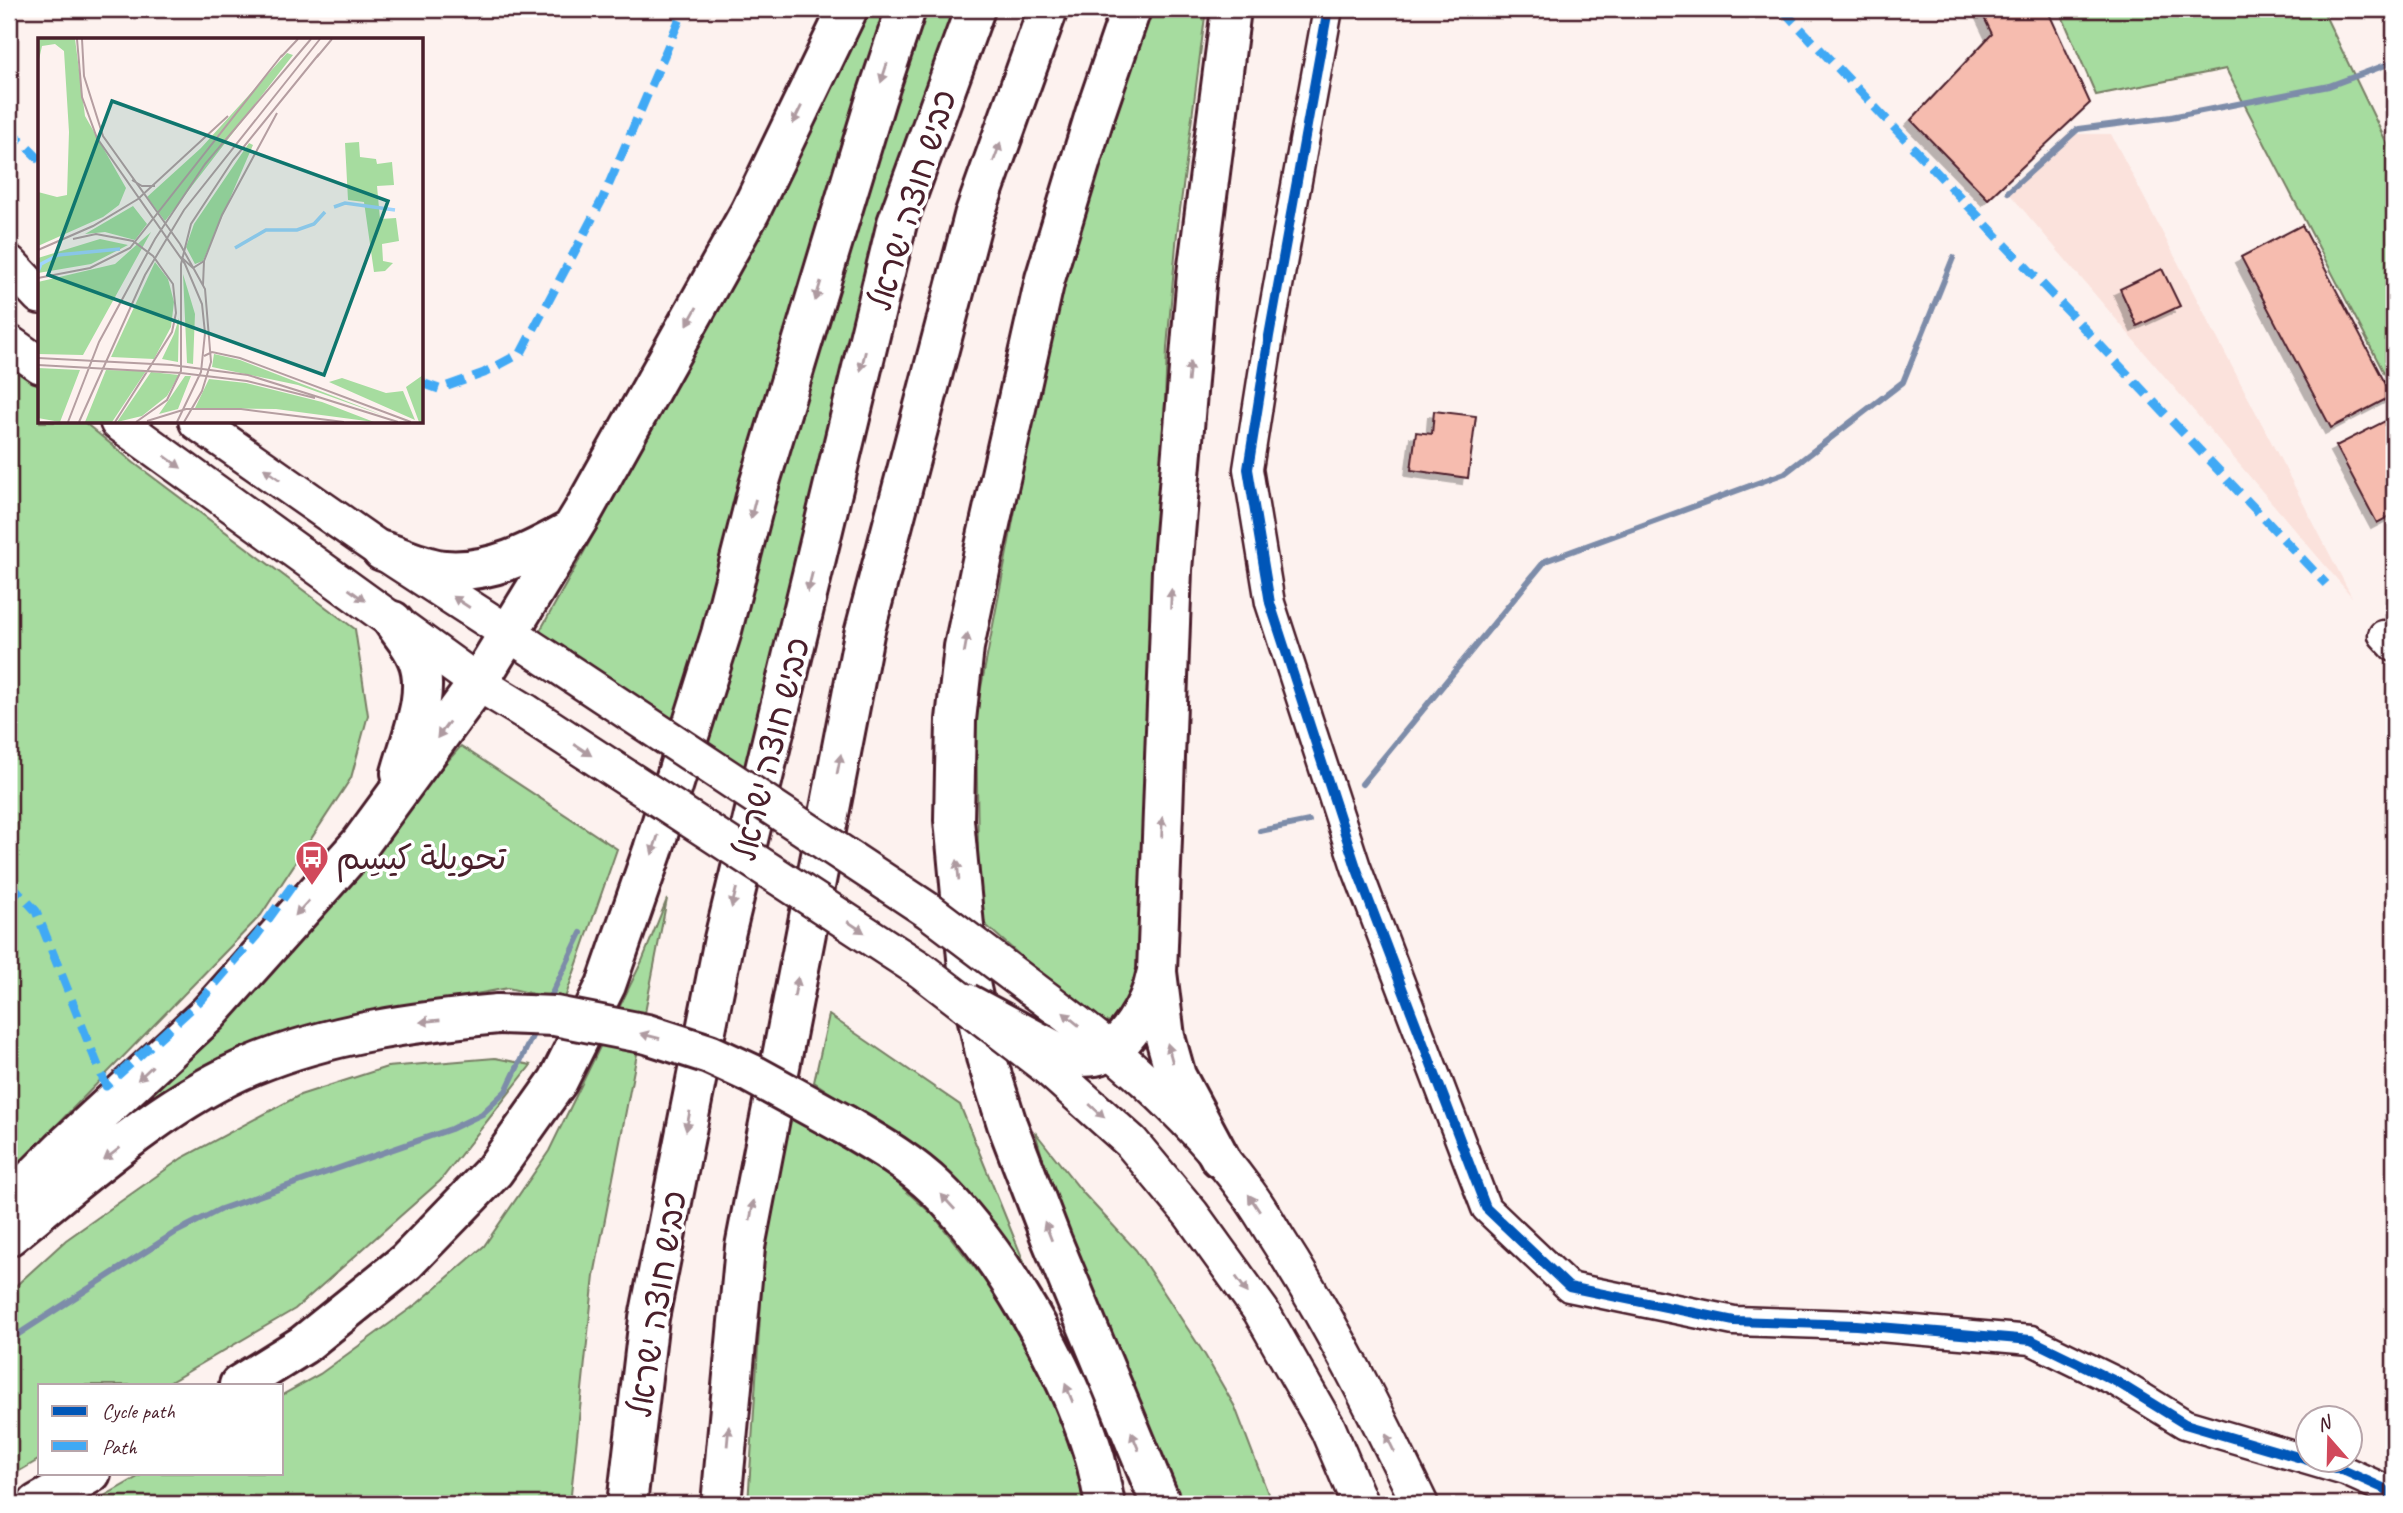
<svg xmlns="http://www.w3.org/2000/svg" width="2403" height="1513" font-family="Caveat,'Playpen Sans Arabic','Playpen Sans Hebrew',sans-serif">
  <defs>
    <filter id="shadow"><feDropShadow dx="-6" dy="6" stdDeviation="0" flood-color="#0004"/></filter>
  </defs>
  <rect width="100%" height="100%" fill="#fdf2ef"/>
  <filter id="ink" filterUnits="userSpaceOnUse"><feTurbulence type="fractalNoise" baseFrequency=".0143" numOctaves="2"/><feDisplacementMap in="SourceGraphic" scale="14" xChannelSelector="R" yChannelSelector="G"/><feConvolveMatrix kernelMatrix="1 2 1 2 8 2 1 2 1" color-interpolation-filters="sRGB"/></filter>
  <g filter="url(#ink)">
    <path fill="#fbe2dc" d="M2067 134H2111L2352 597 2008 192Z"/>
    <path fill="#a6dc9f" stroke="#787e65" stroke-width="2" d="M865 9H960L746 776 536 638 766 225Z
      M1152 9H1206L1177 233 1167 348 1147 880 1146 972 1115 1021 1095 1022 979 919 976 714 1034 411 1072 248Z
      M2059 9H2322L2394 158V392L2226 69 2096 95Z
      M9 360 40 386V422H84L134 463 355 629 368 715 351 778 261 915 9 1174Z
      M461 746 617 849 564 1001 508 988 314 1024 46 1183 415 798Z
      M667 899 594 1276 570 1504H90L145 1473H282V1395L320 1374 418 1303 484 1246 549 1151 642 961Z
      M829 1015 960 1105 1037 1294 952 1175 814 1082Z
      M495 1058 531 1065 440 1181 295 1309 165 1385H40V1459L9 1477V1292L66 1240 182 1158 300 1095 387 1067Z
      M785 1116 868 1157 933 1215 997 1296 1043 1367 1072 1448 1084 1504H748L765 1239Z
      M1035 1132 1084 1194 1136 1250 1205 1355 1235 1407 1272 1504H1184L1165 1468 1051 1188Z"/>
    <g fill="none" stroke-linecap="round" stroke-linejoin="round">
      <path stroke="#7d8ca9" stroke-width="6" d="M2008 192 2078 129 2171 117 2329 86 2394 62
        M1362 784 1545 561 1785 473 1903 382 1953 258
        M1260 831 1309 821
        M547 1004 581 933
        M9 1344 17 1335 176 1232 221 1209 451 1129 482 1114 506 1091 535 1030"/>
    </g>
    <path fill="#f6bcaf" stroke="#4a1f2b" stroke-width="2" filter="url(#shadow)" d="M1980 9H2047L2090 103 1988 199 1911 120 1992 34Z
      M2302 225 2392 396 2331 428 2241 257Z
      M2162 269 2180 306 2137 326 2120 289Z
      M1434 411 1476 416 1468 478 1411 470 1416 432 1432 434Z
      M2393 417 2394 514 2377 523 2336 446Z"/>
    <g fill="none" stroke-linecap="round" stroke-linejoin="round">
      <defs>
        <path id="minor" d="M1328 9 1269 336 1248 469 1270 603 1356 867 1486 1208 1569 1287 1734 1321 1856 1325 2031 1340 2117 1382 2185 1424 2345 1471 2383 1488 2394 1497
          M2383 635 2394 647"/>
        <path id="major" d="M9 263 40 296
          M9 343 40 365
          M118 422 478 683 526 712
          M197 422 382 551 559 666
          M1031 988C1109 1046 1186 1109 1244 1188 1256 1203 1266 1220 1276 1237 1331 1322 1376 1413 1420 1504
          M1046 1066 1131 1142 1191 1214 1261 1311 1328 1429 1360 1504"/>
        <path id="highway" d="M1131 9 1095 114 1045 279 987 537 964 647 956 720 954 820 969 979 986 1057 1007 1124 1052 1241 1161 1504
          M382 551C402 557 424 568 444 570 490 574 532 552 571 530
          M393 621C401 633 412 645 417 658 432 693 410 739 401 773
          M1042 1044C1058 1053 1076 1059 1095 1056 1125 1051 1151 1002 1156 975
          M845 1125C877 1144 909 1162 936 1188 1000 1250 1067 1368 1093 1452 1099 1469 1101 1487 1105 1504
          M1220 1158 1176 1076 1165 1037 1157 972 1172 570 1197 274 1231 9
          M9 1202 61 1150 208 1014 360 844 478 683 582 513 750 212 848 9
          M9 1236C82 1177 165 1101 253 1065 331 1033 415 1022 498 1014
          M239 1385 303 1345 406 1262 494 1171 558 1081 606 985 653 850 721 634 759 485 876 99 906 9
          M37 1504 91 1473
          M627 1504 649 1318 724 939 897 223 975 9
          M721 1504 745 1247 864 634 974 216 1048 9"/>
      </defs>
      <use href="#minor" stroke="#4a1f2b" stroke-width="33"/>
      <use href="#major" stroke="#4a1f2b" stroke-width="40"/>
      <use href="#highway" stroke="#4a1f2b" stroke-width="44"/>
      <use href="#minor" stroke="#fff" stroke-width="28"/>
      <use href="#major" stroke="#fff" stroke-width="35"/>
      <use href="#highway" stroke="#fff" stroke-width="38"/>
      <defs>
        <path id="major-bridge" d="M559 666 929 911 1031 988
          M526 712 921 970 1046 1066"/>
        <path id="highway-bridge" d="M966 1003 1042 1044
          M498 1014 555 1016 647 1034 709 1054 750 1073 845 1125"/>
      </defs>
      <use href="#major-bridge" stroke="#4a1f2b" stroke-width="40" stroke-linecap="butt"/>
      <use href="#highway-bridge" stroke="#4a1f2b" stroke-width="44" stroke-linecap="butt"/>
      <use href="#major-bridge" stroke="#fff" stroke-width="35"/>
      <use href="#highway-bridge" stroke="#fff" stroke-width="38"/>
      <path stroke="#3fa9f5" stroke-width="9" stroke-dasharray="18 9" stroke-linecap="butt" d="M1782 9 2326 584
        M9 129 40 160
        M422 383 439 389 484 373 521 353 603 198 684 9
        M9 882 36 911 106 1086 202 999 257 935 297 879"/>
      <defs>
        <path id="cycleway" d="M1328 9 1269 336 1248 469 1270 603 1356 867 1486 1208 1569 1287 1734 1321 1856 1325 2031 1340 2117 1382 2185 1424 2345 1471 2383 1488 2394 1497"/>
      </defs>
      <use href="#cycleway" stroke="#fff" stroke-width="15"/>
      <use href="#cycleway" stroke="#0057b8" stroke-width="10"/>
    </g>
    <defs><path id="oneway-solid" d="M-6-.8H1V-3.2L6.5 0L1 3.2V.8H-6Z" transform="scale(1.75)"/></defs>
    <g fill="#ae9aa0">
      <use href="#oneway-solid" transform="translate(884 73) rotate(108)"/>
      <use href="#oneway-solid" transform="translate(797 115) rotate(116)"/>
      <use href="#oneway-solid" transform="translate(997 152) rotate(-70)"/>
      <use href="#oneway-solid" transform="translate(818 291) rotate(107)"/>
      <use href="#oneway-solid" transform="translate(692 316) rotate(119)"/>
      <use href="#oneway-solid" transform="translate(863 361) rotate(104)"/>
      <use href="#oneway-solid" transform="translate(1189 372) rotate(-85)"/>
      <use href="#oneway-solid" transform="translate(173 462) rotate(36)"/>
      <use href="#oneway-solid" transform="translate(272 474) rotate(-145)"/>
      <use href="#oneway-solid" transform="translate(753 509) rotate(104)"/>
      <use href="#oneway-solid" transform="translate(810 582) rotate(104)"/>
      <use href="#oneway-solid" transform="translate(357 595) rotate(36)"/>
      <use href="#oneway-solid" transform="translate(1171 599) rotate(-88)"/>
      <use href="#oneway-solid" transform="translate(461 602) rotate(-147)"/>
      <use href="#oneway-solid" transform="translate(966 643) rotate(-80)"/>
      <use href="#oneway-solid" transform="translate(443 730) rotate(126)"/>
      <use href="#oneway-solid" transform="translate(583 750) rotate(33)"/>
      <use href="#oneway-solid" transform="translate(839 764) rotate(-79)"/>
      <use href="#oneway-solid" transform="translate(1162 827) rotate(-88)"/>
      <use href="#oneway-solid" transform="translate(655 845) rotate(108)"/>
      <use href="#oneway-solid" transform="translate(958 870) rotate(-95)"/>
      <use href="#oneway-solid" transform="translate(734 898) rotate(104)"/>
      <use href="#oneway-solid" transform="translate(302 908) rotate(132)"/>
      <use href="#oneway-solid" transform="translate(856 927) rotate(34)"/>
      <use href="#oneway-solid" transform="translate(796 987) rotate(-79)"/>
      <use href="#oneway-solid" transform="translate(1071 1019) rotate(-141)"/>
      <use href="#oneway-solid" transform="translate(430 1021) rotate(174)"/>
      <use href="#oneway-solid" transform="translate(650 1036) rotate(-165)"/>
      <use href="#oneway-solid" transform="translate(1170 1053) rotate(-105)"/>
      <use href="#oneway-solid" transform="translate(145 1073) rotate(137)"/>
      <use href="#oneway-solid" transform="translate(1097 1111) rotate(42)"/>
      <use href="#oneway-solid" transform="translate(688 1121) rotate(101)"/>
      <use href="#oneway-solid" transform="translate(112 1154) rotate(143)"/>
      <use href="#oneway-solid" transform="translate(948 1202) rotate(-132)"/>
      <use href="#oneway-solid" transform="translate(1254 1203) rotate(-123)"/>
      <use href="#oneway-solid" transform="translate(752 1210) rotate(-79)"/>
      <use href="#oneway-solid" transform="translate(1048 1231) rotate(-111)"/>
      <use href="#oneway-solid" transform="translate(1242 1285) rotate(54)"/>
      <use href="#oneway-solid" transform="translate(1069 1393) rotate(-112)"/>
      <use href="#oneway-solid" transform="translate(728 1436) rotate(-85)"/>
      <use href="#oneway-solid" transform="translate(1135 1441) rotate(-112)"/>
      <use href="#oneway-solid" transform="translate(1390 1443) rotate(-116)"/>
    </g>
  </g>
  <defs>
    <symbol id="bus-pin" viewBox="-11 -11 22 30"><path d="M0 17L-7.5 6A9.5 9.5 0 1 1 7.5 6Z" fill="#d1495b" stroke="#fff"/><path d="M-5-6H5V4H4V6H2V4H-2V6H-4V4H-5ZM-3.5-4V0h7V-4ZM-3.5 1.2v1.5H-2V1.2ZM2 1.2v1.5H3.5V1.2Z" fill="#fff"/></symbol>
  </defs>
  <g fill-rule="evenodd">
    <use href="#bus-pin" x="293" y="838" width="38" height="52"/>
  </g>
  <g text-anchor="middle" stroke-width="7" stroke-linejoin="round" paint-order="stroke">
    <g font-size="33" fill="#4a1f2b" stroke="#fff">
      <text transform="translate(911 200) rotate(-73)" y="12">כביש חוצה ישראל</text>
      <text transform="translate(770 749) rotate(-76)" y="12">כביש חוצה ישראל</text>
      <text transform="translate(656 1304) rotate(-81)" y="12">כביש חוצה ישראל</text>
    </g>
    <g font-size="33" fill="#4a1f2b" stroke="#fff" text-anchor="start">
      <text x="336" y="869">تحويلة كيسِم</text>
    </g>
  </g>
  <g transform="translate(38 38)">
    <rect width="385" height="385" fill="#fdf2ef"/>
    <path d="M0 1H37L47 78 88 150 81 167 65 179 0 208V154L19 159 29 157 31 94 26 13 17 6 4 8 0 26ZM249 15 255 17 127 183 109 159 163 110ZM321 104 322 119 338 121 339 126 354 124 356 147 339 148 342 181 358 180 361 203 344 206 345 223 355 225 347 233 336 234 326 164 310 162 307 105ZM211 105 215 107 165 223 157 226 148 209 156 186ZM95 168 109 186 97 202 67 194 47 196ZM113 194 45 317 0 316V244L77 226ZM62 201 90 207 53 226 0 235V220ZM117 224 130 241 136 264 133 289 116 321 73 319ZM145 236 157 276 155 326 149 325ZM141 280 140 324 124 321 136 296ZM176 316 202 322 347 378 260 347 174 329ZM0 330 42 332 22 384 0 380ZM68 332 108 333 74 384H47ZM113 334 141 337 129 358 104 378 79 384ZM385 337V384H381L368 349ZM147 338H153L140 371 121 376ZM304 340 348 355 365 353 377 382 291 344ZM171 341 208 345 284 364 336 384 238 371 157 370Z" fill="#a6dc9f"/>
    <path fill="none" stroke="#9fd4fd" stroke-width="3.5" d="M296 169 307 165 357 172M197 210 228 192H259L276 186 287 174M0 233 3 226 20 217 82 211"/>
    <path fill="none" stroke="#b59ea1" stroke-width="2" d="M39 1 44 59 59 100 147 226 164 266 167 295 163 334 139 384M44 1 46 38 65 98 142 206 167 251 173 324 164 353 146 384M243 19 260 1M279 19 294 1M94 142 104 148H117M35 201 58 196 95 203 115 218 135 246 138 275 134 294 77 384M0 212 55 188 100 161 190 78M143 219 155 230 166 223M0 240 52 230 92 210 244 17M165 247 166 223 184 177 239 75M166 318 174 314 202 320 373 384M0 320 134 327 210 337 360 384M0 327 143 335 209 343 277 360M109 383 148 371H203L306 384M30 384 61 304 117 201 167 126 273 1M41 384 107 237 146 172 282 1M98 384 129 362 143 333V226L153 186 195 122 281 16"/>
    <path fill="#0f766e" fill-opacity="0.15" stroke="#0f766e" stroke-width="3.5" d="M74 63 350 163 286 337 10 237Z"/>
    <rect width="385" height="385" fill="none" stroke="#4a1f2b" stroke-width="3.5"/>
  </g>
  <rect width="2403" height="1513" fill="none" stroke="#fff" stroke-width="35"/>
  <rect x="18" y="18" width="2368" height="1478" fill="none" stroke="#4a1f2b" stroke-width="2.5" filter="url(#ink)"/>
  <rect x="38" y="1384" width="245" height="91" fill="#ffffff" stroke="#b7a5aa" stroke-width="2"/>
  <rect x="52" y="1406" width="35" height="10" fill="#0057b8" stroke="#b7a5aa" stroke-width="2"/>
  <text x="102" y="1418" font-size="21" fill="#4a1f2b">Cycle path</text>
  <rect x="52" y="1441" width="35" height="10" fill="#3fa9f5" stroke="#b7a5aa" stroke-width="2"/>
  <text x="102" y="1454" font-size="21" fill="#4a1f2b">Path</text>
  <g transform="translate(2329 1439) rotate(340)"><circle r="33" fill="#ffffff" stroke="#b7a5aa" stroke-width="2"/>
  <path d="M0-5L12 26L0 18L-12 26Z" fill="#d1495b"/>
  <text y="-10" font-size="19" font-weight="bold" text-anchor="middle" fill="#4a1f2b">N</text>
  </g>
</svg>
